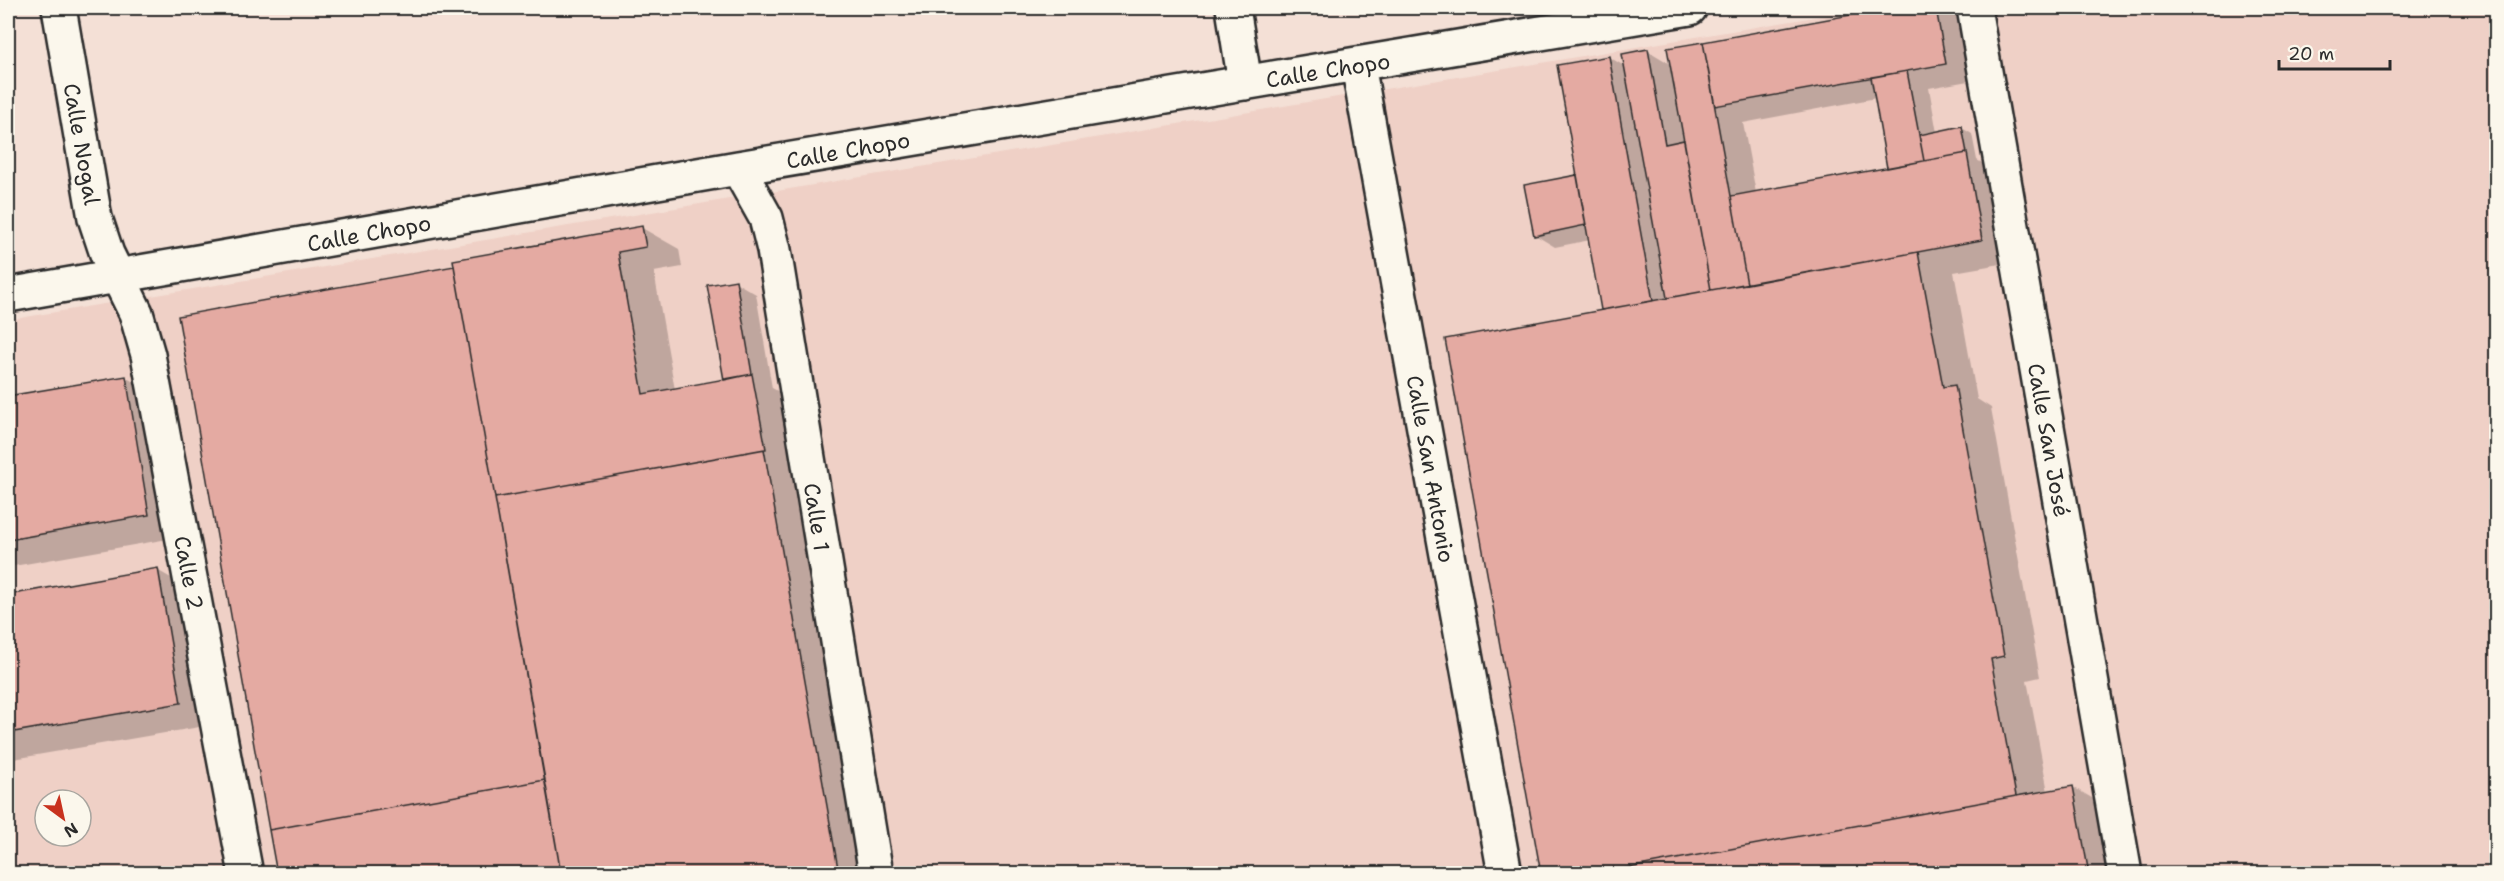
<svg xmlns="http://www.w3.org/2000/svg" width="2504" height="881" font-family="'Shantell Sans',sans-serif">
  <rect width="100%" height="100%" fill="#f4e0d6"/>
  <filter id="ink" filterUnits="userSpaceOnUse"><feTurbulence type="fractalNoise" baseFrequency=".0167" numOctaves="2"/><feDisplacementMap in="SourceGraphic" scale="12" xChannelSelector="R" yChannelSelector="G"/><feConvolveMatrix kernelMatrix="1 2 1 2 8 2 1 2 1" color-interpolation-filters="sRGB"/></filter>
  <g filter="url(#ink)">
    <path fill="#efd0c6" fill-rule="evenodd" d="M1869 8H2496V873L8 874V320ZM45 800H81V836H45Z"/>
    <path fill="#0003" fill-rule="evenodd" d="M1896 8H1946L1963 18 1974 80 1929 88 1937 133 1962 128 1972 134 1977 160 2003 176 2018 261 1954 272 1977 399 1991 408 2040 677 2027 680 2048 792 2073 787 2109 808 2121 874H1543L1605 311 1603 309 1590 240 1555 247 1535 235 1579 177 1609 57 1626 67 1647 50 1672 65 1669 50ZM1876 98 1889 169 1756 193 1743 123Z
      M642 228 679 249 682 267 654 272 675 390 725 381 735 282 756 294 772 388 788 397 872 874H278L180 317 456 267Z
      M125 377 162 398 185 536 8 567V398Z
      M157 570 194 591 217 724 8 760V596Z"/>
    <path fill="#e4aaa2" stroke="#2b2b2b" stroke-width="1.5" d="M1888 8H1936L1946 64 1715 106 1703 42Z
      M1703 42 1747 284 1711 290 1667 48Z
      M1648 49 1665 144 1684 140 1711 290 1667 298 1622 54Z
      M1609 56 1653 301 1601 310 1557 65Z
      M1907 71 1924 161 1887 168 1871 77Z
      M1962 126 1967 153 1924 161 1919 135Z
      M1967 153 1982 240 1747 284 1731 196Z
      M1577 175 1586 225 1534 236 1524 185Z
      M642 226 646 247 618 252 643 394 752 374 766 449 495 498 453 260Z
      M1918 252 1943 387 1955 385 2004 656 1991 659 2016 796 1596 874H1541L1445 339Z
      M454 266 545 780 269 830 178 316Z
      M736 280 752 374 724 380 707 285Z
      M126 376 149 515 8 540V396Z
      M764 449 839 874H561L495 498Z
      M158 568 181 703 8 733V595Z
      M545 780 561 874H392L391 871 375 874H277L269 830Z
      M2073 786 2089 874H1596L2016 796Z"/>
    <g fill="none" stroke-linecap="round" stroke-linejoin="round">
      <defs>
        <path id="street" d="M59 8 95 218 107 254 136 313 148 355 246 874
          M1233 8 1245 83
          M1974 8 2125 874
          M1358 65 1505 874
          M738 168 766 218 774 250 876 874
          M8 295 738 168 1690 8"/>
      </defs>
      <use href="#street" stroke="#2b2b2b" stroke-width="38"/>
      <use href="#street" stroke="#fbf7ec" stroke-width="33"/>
    </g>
  </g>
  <g text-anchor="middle" stroke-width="6" stroke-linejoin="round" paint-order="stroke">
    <g font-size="22" fill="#2b2b2b" stroke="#fbf7ec">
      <text transform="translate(1328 70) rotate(-9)" y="8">Calle Chopo</text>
      <text transform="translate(82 144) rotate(80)" y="8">Calle Nogal</text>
      <text transform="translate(848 150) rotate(-10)" y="8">Calle Chopo</text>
      <text transform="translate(369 233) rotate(-10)" y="8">Calle Chopo</text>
      <text transform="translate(2049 440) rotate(80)" y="8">Calle San José</text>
      <text transform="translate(1431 469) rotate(80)" y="8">Calle San Antonio</text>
      <text transform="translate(817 517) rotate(81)" y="8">Calle 1</text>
      <text transform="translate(189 573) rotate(79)" y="8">Calle 2</text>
    </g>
  </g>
  <rect width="2504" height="881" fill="none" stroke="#fbf7ec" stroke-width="30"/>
  <rect x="15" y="15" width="2474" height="851" fill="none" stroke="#2b2b2b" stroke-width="2" filter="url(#ink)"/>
  <g transform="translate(63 818) rotate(147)"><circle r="28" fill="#fbf7ec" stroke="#a8a59f" stroke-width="1.5"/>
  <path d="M0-4.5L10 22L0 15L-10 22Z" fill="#c8321e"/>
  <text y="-9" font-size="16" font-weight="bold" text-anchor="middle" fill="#2b2b2b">N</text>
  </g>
  <path d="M2279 60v9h111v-9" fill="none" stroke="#2b2b2b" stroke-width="3"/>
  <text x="2288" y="60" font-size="18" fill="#2b2b2b" stroke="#fbf7ec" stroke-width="4.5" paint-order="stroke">20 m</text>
</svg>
